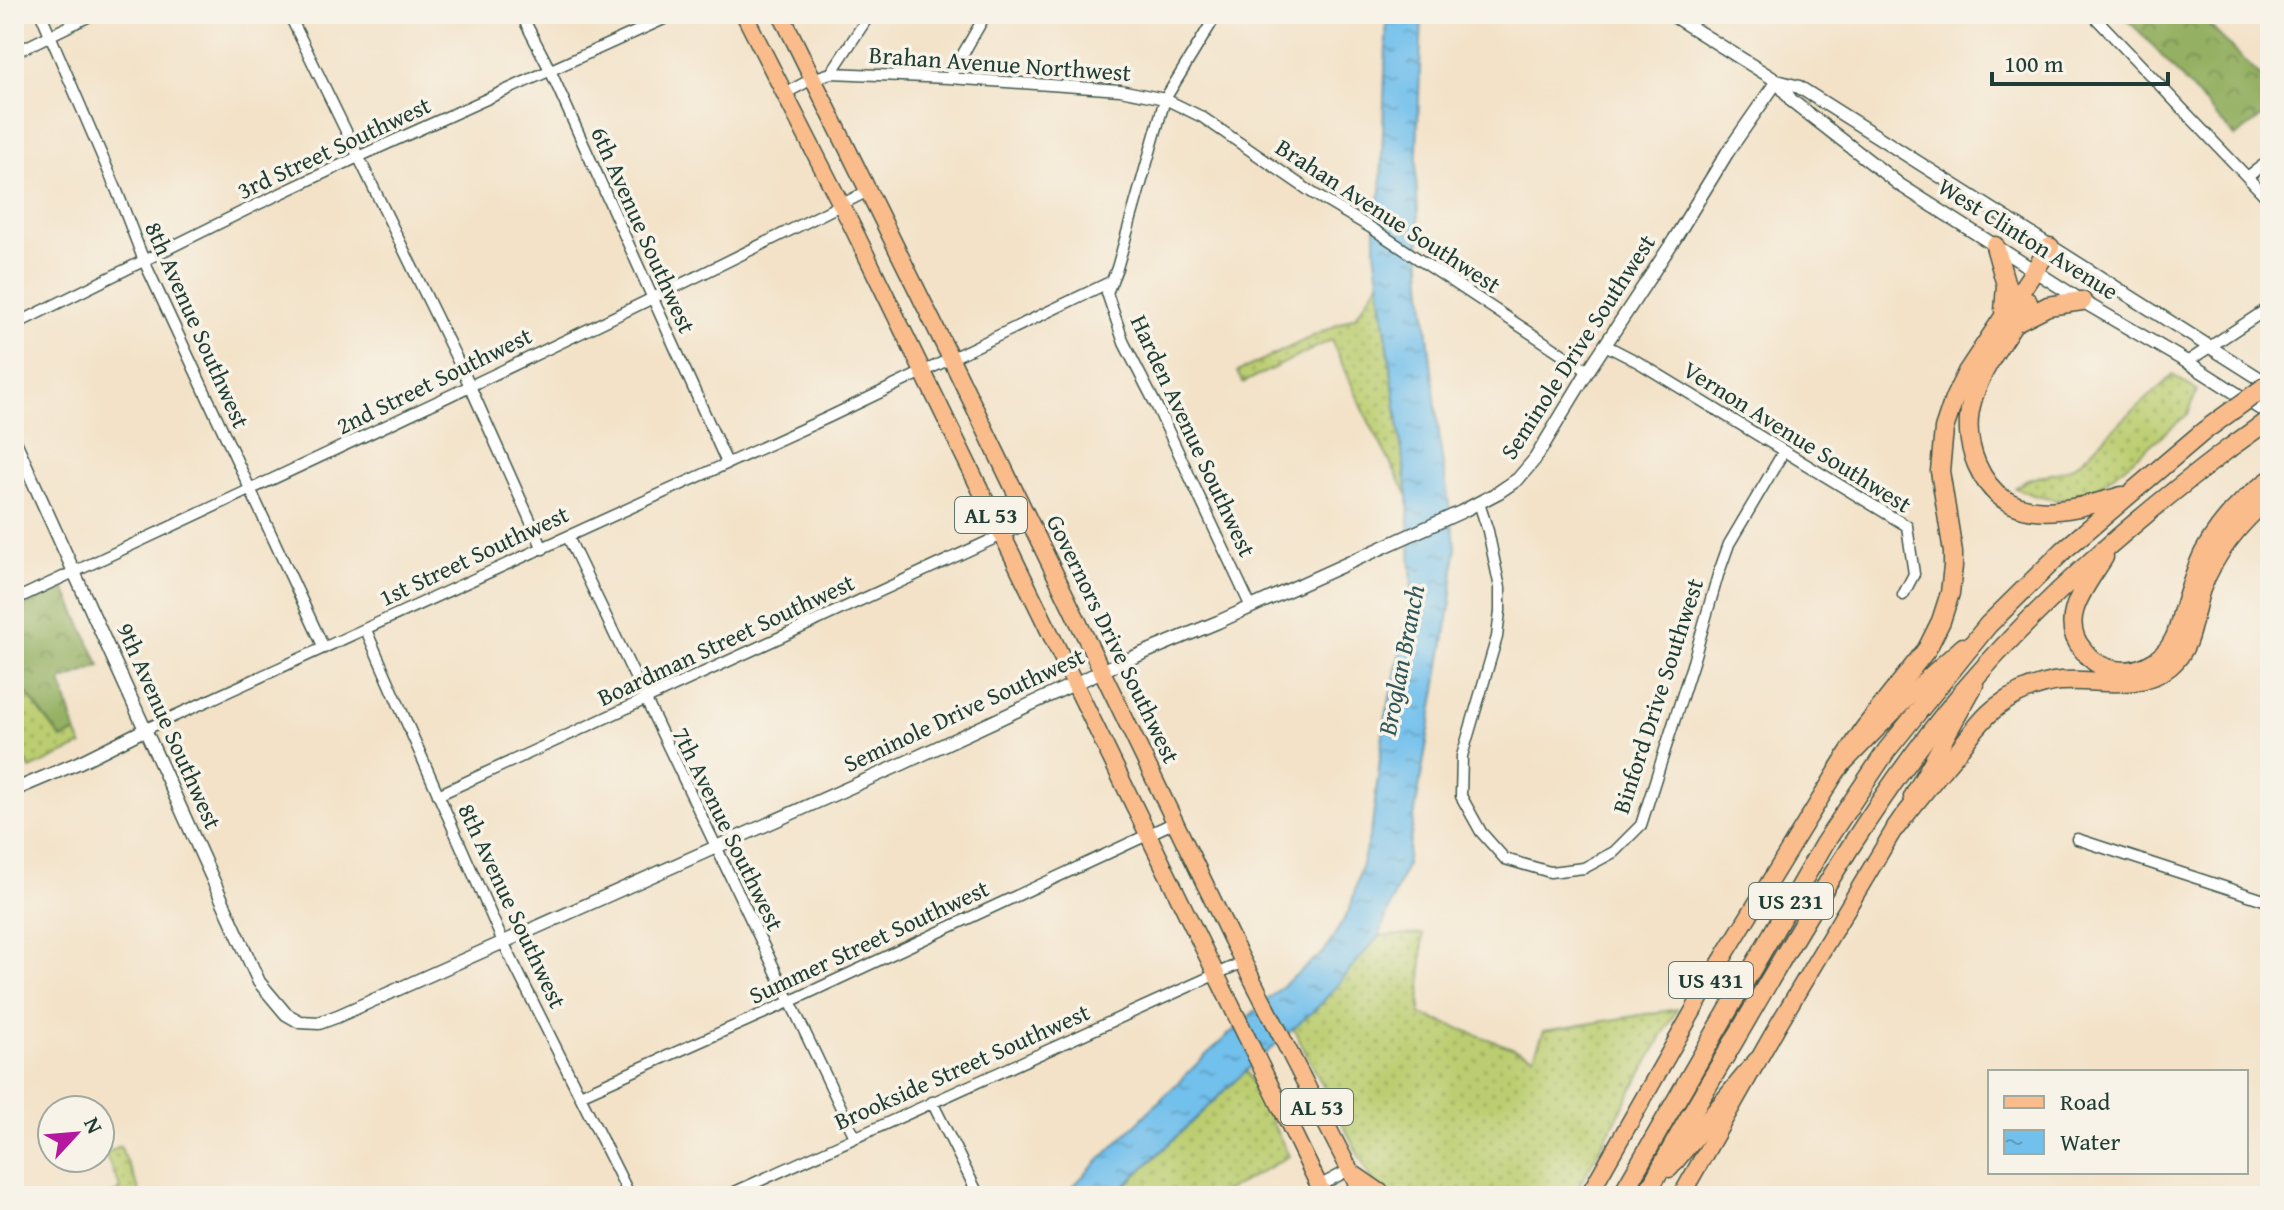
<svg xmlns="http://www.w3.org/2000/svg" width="2284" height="1210" font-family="'Gentium Book Plus',serif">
  <defs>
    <pattern id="grass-dots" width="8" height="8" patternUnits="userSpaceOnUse" patternTransform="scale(2)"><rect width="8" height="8" fill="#bbcd70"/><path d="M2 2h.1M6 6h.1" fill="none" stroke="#97a85d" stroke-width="1.8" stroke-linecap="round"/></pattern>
    <pattern id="forest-crowns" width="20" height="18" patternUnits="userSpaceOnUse" patternTransform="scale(2)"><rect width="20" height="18" fill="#94b062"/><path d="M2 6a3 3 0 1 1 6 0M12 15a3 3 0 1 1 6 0" fill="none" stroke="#789052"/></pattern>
    <pattern id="water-ripples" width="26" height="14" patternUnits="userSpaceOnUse" patternTransform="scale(2)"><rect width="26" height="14" fill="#72c0ec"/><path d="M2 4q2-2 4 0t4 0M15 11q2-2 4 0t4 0" fill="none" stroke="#5d9dc0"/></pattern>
  </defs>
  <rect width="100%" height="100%" fill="#f7f3e8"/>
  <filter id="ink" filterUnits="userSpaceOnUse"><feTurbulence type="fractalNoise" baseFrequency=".0125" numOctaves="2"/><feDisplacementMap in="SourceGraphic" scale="16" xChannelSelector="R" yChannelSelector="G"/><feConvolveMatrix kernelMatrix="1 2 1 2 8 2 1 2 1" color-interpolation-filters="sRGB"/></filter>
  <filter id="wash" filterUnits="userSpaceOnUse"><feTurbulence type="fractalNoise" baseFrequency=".006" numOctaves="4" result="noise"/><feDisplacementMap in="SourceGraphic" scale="32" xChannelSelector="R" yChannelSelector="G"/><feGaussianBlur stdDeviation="1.8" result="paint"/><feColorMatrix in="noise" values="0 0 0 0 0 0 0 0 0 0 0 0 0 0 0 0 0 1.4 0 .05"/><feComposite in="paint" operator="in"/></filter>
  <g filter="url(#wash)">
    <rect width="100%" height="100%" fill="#f3e2c8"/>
    <path fill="url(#grass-dots)" stroke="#6d8552" stroke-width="2" d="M1379 282 1408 496 1371 426 1331 340 1243 383 1237 372 1356 316Z
      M2173 375 2197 391 2188 414 2100 486 2081 497 2056 500 2036 496 2015 488C2031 473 2053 478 2072 467 2085 460 2093 448 2104 438 2126 416 2150 396 2173 375Z
      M14 672 23 689 62 739 76 732 82 745 30 769 14 738Z
      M1423 934 1420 1014 1534 1056 1544 1031 1677 1009 1583 1179 1572 1196H1380L1293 1028 1320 1005 1379 936Z
      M1246 1070 1289 1156 1217 1196H1114Z
      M120 1146 142 1196H109L121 1189 105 1154Z"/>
    <path fill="url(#forest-crowns)" stroke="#5a764b" stroke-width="2" d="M2120 14H2198L2270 86V111L2235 137 2141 33Z
      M64 587 100 666 61 681 76 732 62 739 23 689 14 672V611Z"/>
    <path fill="url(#water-ripples)" stroke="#487e90" stroke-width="2" d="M1387 14H1422L1416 179 1422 281 1441 452 1456 549 1451 601 1406 865 1379 936 1320 1005 1238 1078 1114 1196H1063L1206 1055 1285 984 1325 951 1350 909 1372 826 1384 726 1412 596 1408 496 1375 250V212L1381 191Z"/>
  </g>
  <g filter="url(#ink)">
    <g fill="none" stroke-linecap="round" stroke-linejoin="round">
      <defs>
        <path id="minor" d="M41 14 117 191 144 261 324 648
          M289 14 470 386 543 549
          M521 14 550 70 727 463
          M1217 14 1165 99 1117 268 1107 293 1124 343 1157 407 1251 607
          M2092 14 2270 201
          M14 53 94 14
          M831 73 949 78 1120 90 1165 99 1202 117 1314 194 1373 229 1588 371
          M949 78 986 14
          M784 94 812 79 831 73 870 14
          M2247 177 2270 160
          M14 325 252 207 358 157 675 14
          M1605 345 1638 362 1907 526 1914 574 1903 595
          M2187 362 2270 307
          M1479 503 1488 531 1500 588V611L1497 637 1462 756 1461 796 1481 832 1505 859 1550 872 1584 868 1614 852 1641 825 1693 662 1718 575 1729 544 1784 451
          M568 537 855 1137
          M14 600C300 466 587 334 868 191
          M366 630 503 942 630 1196
          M146 729 829 417 1112 281
          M438 795 1030 522
          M2077 839 2270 902
          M580 1095 789 1002 1175 822
          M932 1102 979 1196
          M1319 1186 1349 1170
          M726 1196 1243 962"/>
        <path id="tertiary" d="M1670 14 1777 81 1799 87 2270 385
          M1777 81 1792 101 1900 185 2082 301 2187 362 2270 415
          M14 439 259 982 286 1014 300 1022 319 1023 338 1016 902 764 1117 664 1218 622 1461 512 1499 492 1518 479 1535 459 1588 371 1674 240 1727 153 1777 81
          M14 790 80 762 146 729"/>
        <path id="primary" d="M744 14 851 224 1324 1196
          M781 14 951 359 1232 940 1363 1196
          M1354 1174 1386 1196"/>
        <path id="trunk" d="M1912 797 1975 685
          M1588 1196 1726 953 1839 768 1926 679 1963 646
          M1681 1196 1778 1025 1901 818"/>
        <path id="motorway" d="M1995 246 2006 285 2004 311
          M2028 302C2011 328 1981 369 1973 398 1966 420 1968 444 1977 465 2006 530 2067 511 2122 496
          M2018 321 2048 306 2082 301
          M2104 557C2087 585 2056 619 2083 650 2089 658 2098 665 2107 668 2133 677 2163 663 2174 639 2179 630 2180 619 2183 610 2189 590 2195 570 2204 552 2220 523 2243 498 2270 480
          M1839 768 1864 729 1927 649 1941 621 1950 593 1953 566V552L1940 471 1944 429 1954 399 1967 372 2050 247
          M1896 827C1917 800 1939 773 1961 747 1972 733 1983 717 1998 706 2013 695 2034 686 2053 682 2092 676 2136 694 2170 666 2193 647 2192 615 2201 589 2215 553 2240 522 2270 497
          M1669 1168 1757 1061
          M1621 1196 1824 844 1887 750 1988 625 2064 550 2204 431
          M1646 1196C1678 1133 1716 1073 1751 1012 1815 902 1879 792 1961 694 2041 600 2131 523 2228 449"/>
      </defs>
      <use href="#minor" stroke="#3f564a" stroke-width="13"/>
      <use href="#tertiary" stroke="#3f564a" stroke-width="15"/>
      <use href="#primary" stroke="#3f564a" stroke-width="19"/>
      <use href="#trunk" stroke="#3f564a" stroke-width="19"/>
      <use href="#motorway" stroke="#3f564a" stroke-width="21"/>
      <use href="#minor" stroke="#fff" stroke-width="10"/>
      <use href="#tertiary" stroke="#fff" stroke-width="12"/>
      <use href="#primary" stroke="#fabc8b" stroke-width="16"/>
      <use href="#trunk" stroke="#fabc8b" stroke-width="16"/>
      <use href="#motorway" stroke="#fabc8b" stroke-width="18"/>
      <defs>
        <path id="motorway-bridge" d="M2204 431 2270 383
          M2228 449 2270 419"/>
      </defs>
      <use href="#motorway-bridge" stroke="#3f564a" stroke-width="21" stroke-linecap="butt"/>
      <use href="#motorway-bridge" stroke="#fabc8b" stroke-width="18"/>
    </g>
  </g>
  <g text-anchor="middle" stroke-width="7" stroke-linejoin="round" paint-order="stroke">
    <g fill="#f7f3e8" stroke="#60746a" stroke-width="2">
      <rect x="955" y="497" width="72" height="36" rx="6"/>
      <rect x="1749" y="883" width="84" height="36" rx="6"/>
      <rect x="1669" y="962" width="84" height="36" rx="6"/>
      <rect x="1281" y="1089" width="72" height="36" rx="6"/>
    </g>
    <g font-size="22" font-weight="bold" fill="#1f3d34">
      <text x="991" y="523">AL 53</text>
      <text x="1791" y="909">US 231</text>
      <text x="1711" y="988">US 431</text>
      <text x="1317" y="1115">AL 53</text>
    </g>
    <g font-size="24" fill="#1f3d34" stroke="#f7f3e8">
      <text transform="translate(1000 64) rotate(4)" y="8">Brahan Avenue Northwest</text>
      <text transform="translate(334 148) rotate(-25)" y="8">3rd Street Southwest</text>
      <text transform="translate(1388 216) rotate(33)" y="8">Brahan Avenue Southwest</text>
      <text transform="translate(643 230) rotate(66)" y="8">6th Avenue Southwest</text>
      <text transform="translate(2028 239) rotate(32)" y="8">West Clinton Avenue</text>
      <text transform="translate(197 325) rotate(66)" y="8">8th Avenue Southwest</text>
      <text transform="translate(1578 347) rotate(-57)" y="8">Seminole Drive Southwest</text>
      <text transform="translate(434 381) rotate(-26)" y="8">2nd Street Southwest</text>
      <text transform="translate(1193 436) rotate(65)" y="8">Harden Avenue Southwest</text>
      <text transform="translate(1797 437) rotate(32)" y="8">Vernon Avenue Southwest</text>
      <text transform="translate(474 556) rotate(-25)" y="8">1st Street Southwest</text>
      <text transform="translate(1113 639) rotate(64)" y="8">Governors Drive Southwest</text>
      <text transform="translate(726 640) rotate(-25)" y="8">Boardman Street Southwest</text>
      <text transform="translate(1658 696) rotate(-72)" y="8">Binford Drive Southwest</text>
      <text transform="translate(964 710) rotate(-25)" y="8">Seminole Drive Southwest</text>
      <text transform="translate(169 726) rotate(66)" y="8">9th Avenue Southwest</text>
      <text transform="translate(728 829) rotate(64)" y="8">7th Avenue Southwest</text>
      <text transform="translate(512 906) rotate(65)" y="8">8th Avenue Southwest</text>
      <text transform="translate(869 942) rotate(-25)" y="8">Summer Street Southwest</text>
      <text transform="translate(962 1067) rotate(-24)" y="8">Brookside Street Southwest</text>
    </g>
    <g font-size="26" font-style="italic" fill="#305759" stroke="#f7f3e8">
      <text transform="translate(1401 660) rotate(-79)" y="9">Broglan Branch</text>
    </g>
  </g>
  <rect width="2284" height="1210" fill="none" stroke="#f7f3e8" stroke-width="48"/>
  <rect x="1988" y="1070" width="260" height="104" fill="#f7f3e8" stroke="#a1aaa0" stroke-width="2"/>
  <rect x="2004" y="1096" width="40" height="12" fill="#fabc8b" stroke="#a1aaa0" stroke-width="2"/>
  <text x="2060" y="1110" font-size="24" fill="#1f3d34">Road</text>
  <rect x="2004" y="1130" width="40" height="24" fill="url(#water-ripples)" stroke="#a1aaa0" stroke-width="2"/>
  <text x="2060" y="1150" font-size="24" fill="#1f3d34">Water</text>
  <g transform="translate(76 1134) rotate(64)"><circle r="38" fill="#f7f3e8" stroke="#a1aaa0" stroke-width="2"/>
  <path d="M0-6L14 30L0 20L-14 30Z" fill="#b5179e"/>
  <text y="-12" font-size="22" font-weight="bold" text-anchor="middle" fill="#1f3d34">N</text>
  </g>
  <path d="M1992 72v12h176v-12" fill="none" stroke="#1f3d34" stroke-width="4"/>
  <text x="2004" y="72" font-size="24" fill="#1f3d34" stroke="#f7f3e8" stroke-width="6" paint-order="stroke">100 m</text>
</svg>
